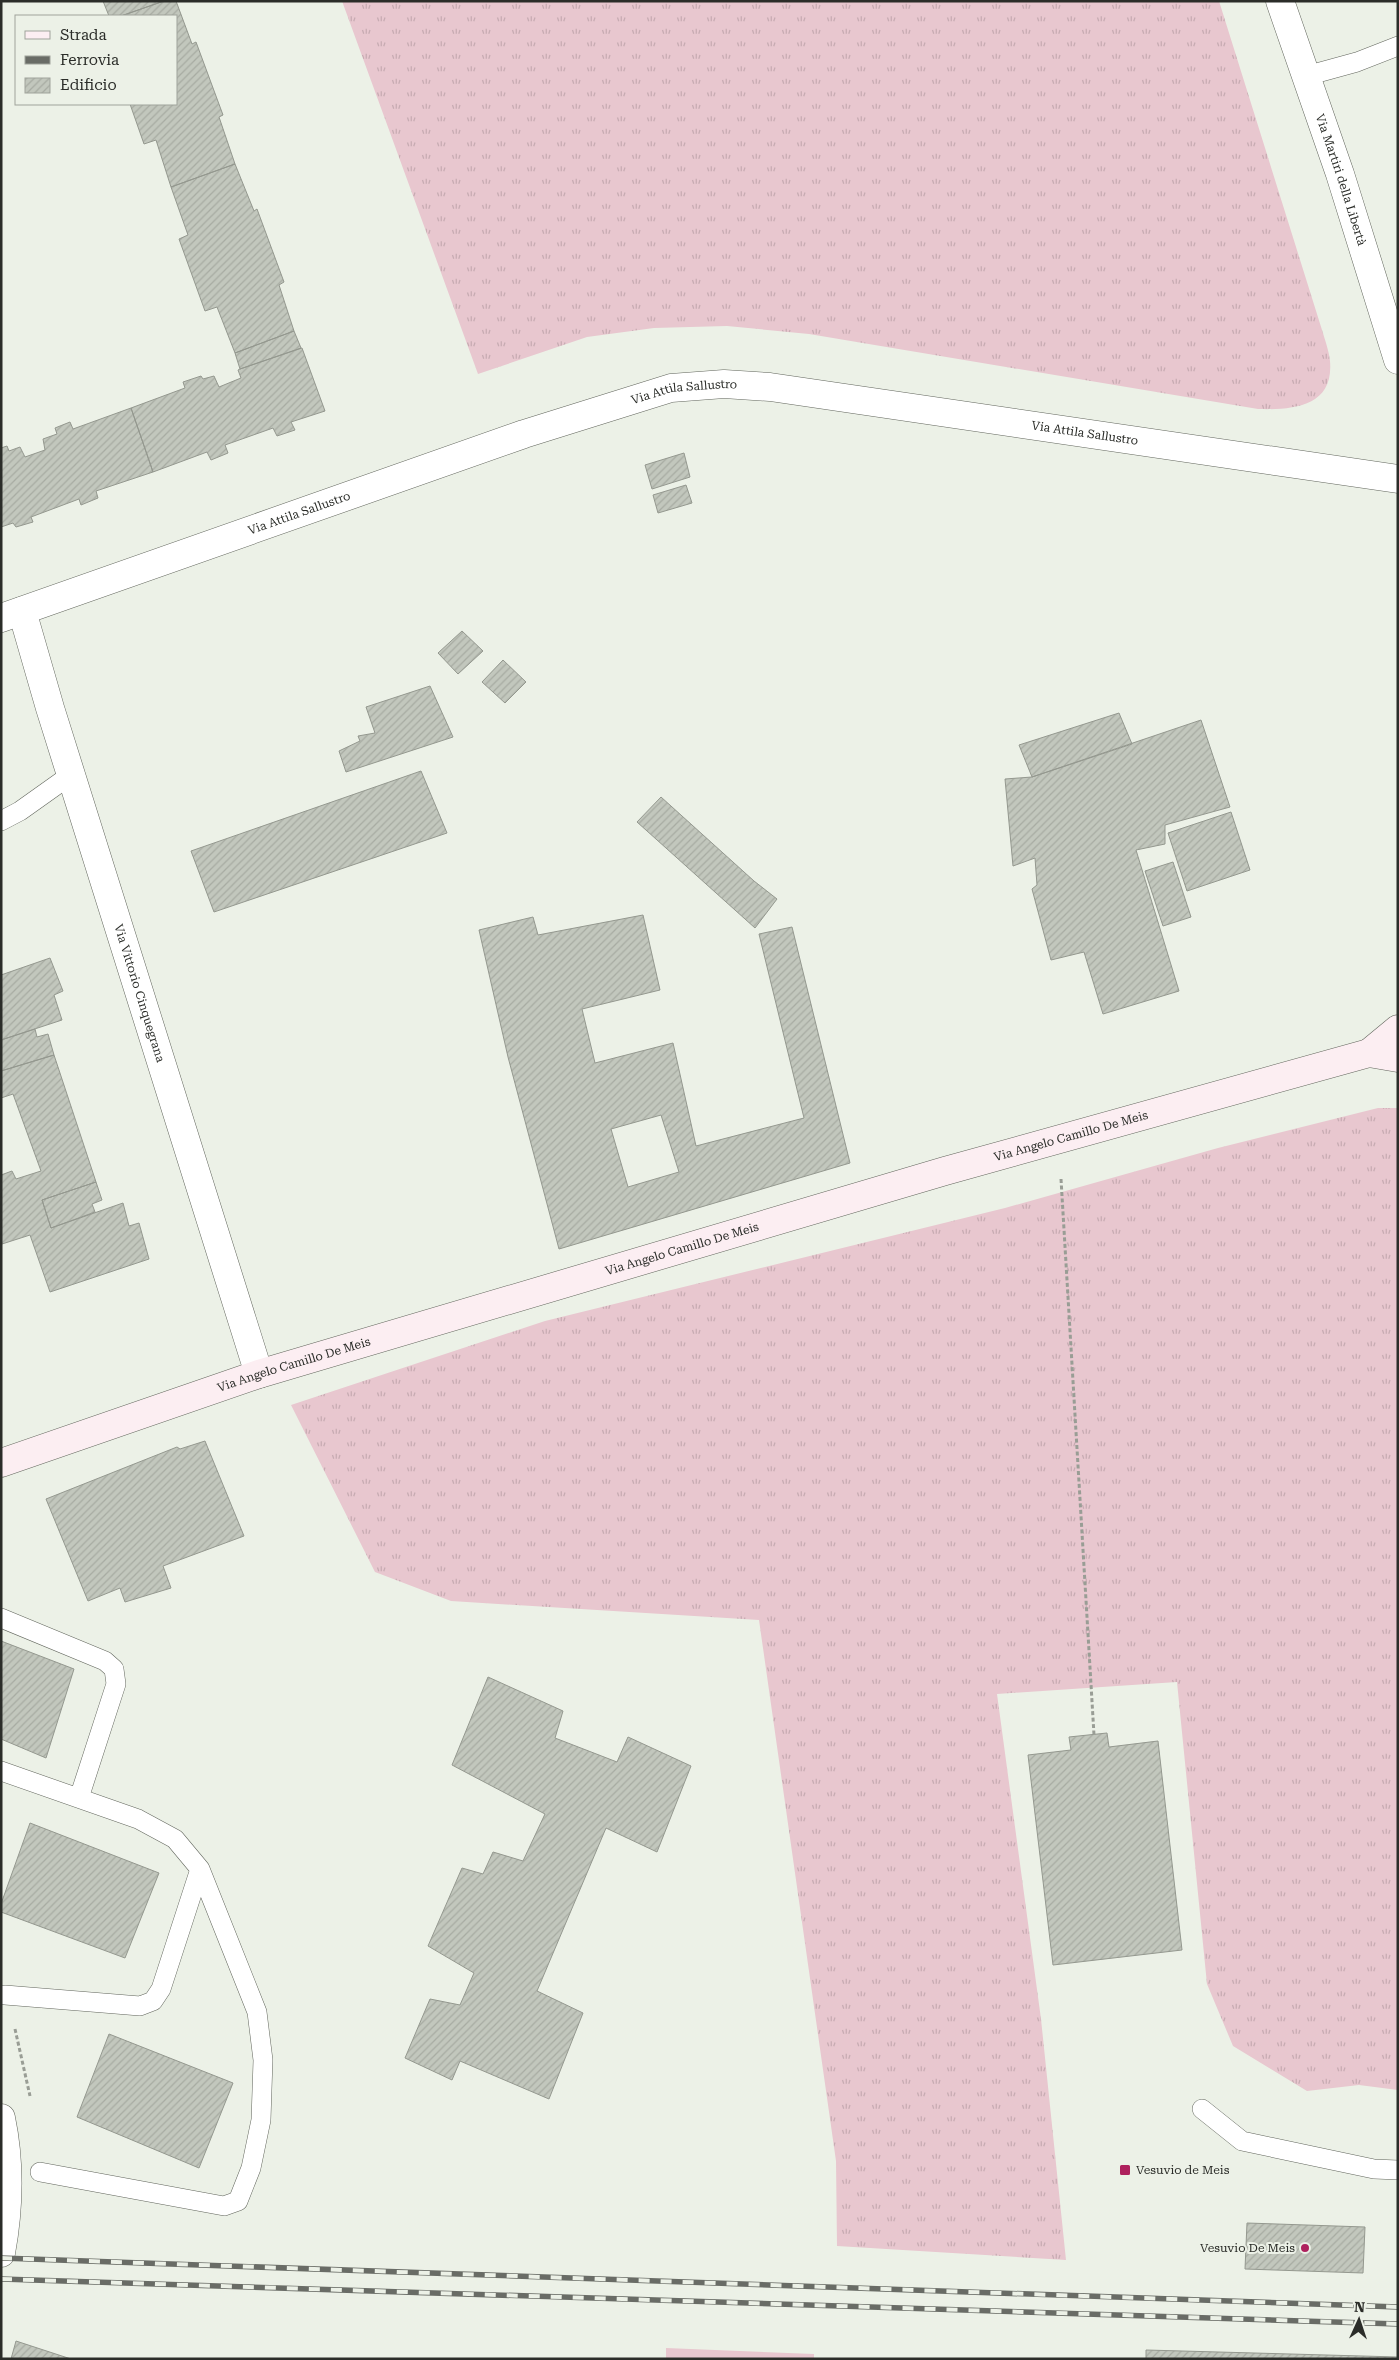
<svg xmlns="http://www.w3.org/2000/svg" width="1399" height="2360" font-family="'Roboto Serif',serif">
  <defs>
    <pattern id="grass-tufts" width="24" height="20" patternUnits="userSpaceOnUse" patternTransform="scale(1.25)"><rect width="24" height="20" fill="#e8c7cf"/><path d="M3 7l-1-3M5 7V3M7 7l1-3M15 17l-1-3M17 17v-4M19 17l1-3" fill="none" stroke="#c7abb2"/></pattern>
    <pattern id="building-hatch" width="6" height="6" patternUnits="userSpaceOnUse" patternTransform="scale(1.25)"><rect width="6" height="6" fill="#c2c7bd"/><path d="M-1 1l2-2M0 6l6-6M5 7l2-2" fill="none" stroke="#a7aba2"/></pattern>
  </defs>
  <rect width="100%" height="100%" fill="#ecf1e7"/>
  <path fill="url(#grass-tufts)" d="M342 1H1219L1322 330C1325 340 1329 351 1330 361 1334 407 1293 410 1258 409L809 334 727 326 654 328 587 337 478 374Z
    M1378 1108H1398V2090L1359 2085 1307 2091 1233 2046 1207 1984 1177 1682 997 1694 1041 2019 1066 2260 837 2246 836 2161 759 1620 451 1601 375 1572 291 1405 545 1321 1005 1208 1218 1148Z"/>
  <path fill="#e8c7cf" d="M666 2348 814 2354V2359H666Z"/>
  <path fill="url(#building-hatch)" stroke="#94988f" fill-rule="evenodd" d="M103 1H164L121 16H109Z
    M164 1H176L192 44 196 42 223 115 219 117 235 164 171 187 156 140 144 144 130 104H176V16H121Z
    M235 164 254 211 257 209 284 282 279 285 294 331 235 353 217 307 205 311 179 239 188 235 171 187Z
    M294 331 301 348 240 369 235 353Z
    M302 348 325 411 291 422 295 430 277 436 273 428 225 445 228 453 211 460 207 452 153 472 131 408 185 388 183 382 201 376 203 379 214 376 219 387 241 378 238 370 240 369Z
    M131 408 153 472 96 491 98 498 81 505 79 499 31 517 33 522 16 527 13 523 1 527V448L7 446 9 451 20 447 25 457 45 450 43 439 57 434 55 428 70 422 73 429Z
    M684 453 690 477 652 489 645 465Z
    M686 485 692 503 658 513 653 495Z
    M462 631 483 651 458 674 438 653Z
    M503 660 526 682 505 703 482 682Z
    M430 686 453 737 346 772 339 751 360 741 358 736 375 733 366 707Z
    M1119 713 1132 744 1032 777 1019 745Z
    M1201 720 1230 807 1165 825V844L1136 850 1179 991 1103 1014 1084 952 1051 960 1032 889 1037 885 1035 858 1013 866 1005 779 1032 777Z
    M421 771 447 833 214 912 191 851Z
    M661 797 754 881 777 899 755 928 637 822Z
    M1231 812 1250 870 1187 891 1168 833Z
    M1173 862 1191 917 1163 926 1145 871Z
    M643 915 660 990 582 1009 595 1063 673 1043 696 1146 804 1118 759 934 792 927 850 1163 559 1249 508 1057 479 930 533 917 538 935ZM661 1115 679 1172 628 1187 611 1129Z
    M50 958 63 991 54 995 62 1020 1 1040V975Z
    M35 1029 37 1037 48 1034 54 1055 1 1071V1040Z
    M54 1055 96 1182 42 1200 51 1228 123 1203 129 1226 139 1223 149 1259 50 1292 30 1235 2 1244 1 1242V1175L12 1171 16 1179 41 1171 13 1094 1 1098V1071Z
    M96 1182 102 1200 92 1204 95 1212 51 1228 42 1200Z
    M205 1441 244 1536 163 1566 171 1588 125 1602 120 1588 88 1601 46 1499 177 1447 180 1449Z
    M1 1641 74 1669 46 1758 1 1739Z
    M488 1677 563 1711 555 1738 617 1762 628 1737 691 1766 657 1852 606 1828 537 1991 583 2013 549 2099 460 2061 452 2080 405 2058 430 1999 460 2005 474 1973 428 1946 462 1868 483 1874 493 1852 523 1861 545 1814 452 1765Z
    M1107 1733 1109 1747 1158 1741 1182 1950 1053 1965 1028 1755 1071 1750 1069 1737Z
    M30 1823 159 1873 125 1958 1 1912V1904Z
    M109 2034 233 2083 199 2168 77 2117Z
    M1247 2223 1365 2227 1363 2273 1245 2269Z
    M16 2341 71 2359H11Z
    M1146 2350 1398 2357V2359H1146Z"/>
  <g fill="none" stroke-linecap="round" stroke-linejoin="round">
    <defs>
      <path id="lane" d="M1306 76 1357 62 1398 46
        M1 821 20 811 72 774
        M1 1618 105 1661 114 1669 116 1684 79 1798
        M1 1771 138 1819 175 1839 200 1869 257 2012 263 2060 261 2120 251 2168 238 2201 224 2206 40 2172
        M5 1995 140 2006 153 2001 161 1989 200 1869
        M1202 2109 1242 2141 1374 2169 1398 2170"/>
      <g id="street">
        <path id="s1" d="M1280 1 1340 174 1398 360"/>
        <path id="s2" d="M22 611 50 708 259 1374"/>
        <path id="s3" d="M1 618 524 434 671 388 724 384 770 387 1398 479"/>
        <path d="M1 2118C10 2161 9 2209 1 2253"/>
      </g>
      <g id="secondary">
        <path d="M1369 1053 1398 1029"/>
        <path id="s4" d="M1 1463 259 1374 945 1171 1369 1053 1398 1058"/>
      </g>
    </defs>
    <use href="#lane" stroke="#62665d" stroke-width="20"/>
    <use href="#street" stroke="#62665d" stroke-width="29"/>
    <use href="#secondary" stroke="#62665d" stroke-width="29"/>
    <path stroke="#999d95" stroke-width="3" stroke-dasharray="4 2.5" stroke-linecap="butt" d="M1061 1179 1094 1735
      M15 2029 30 2096"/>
    <use href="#lane" stroke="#fff" stroke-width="19"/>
    <use href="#street" stroke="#fff" stroke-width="28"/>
    <use href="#secondary" stroke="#fceef2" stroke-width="28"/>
    <defs>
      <path id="rail" d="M1 2258 1398 2307
        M1 2279 1398 2324"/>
    </defs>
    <use href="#rail" stroke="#696c66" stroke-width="5.5"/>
    <use href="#rail" stroke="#ecf1e7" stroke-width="4" stroke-dasharray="11" stroke-linecap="butt"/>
  </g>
  <g fill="#ae215d" stroke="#ecf1e7" stroke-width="2">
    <rect x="1119" y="2164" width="12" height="12" rx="2.5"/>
    <circle cx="1305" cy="2248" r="5"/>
  </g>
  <g text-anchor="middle" stroke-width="4" stroke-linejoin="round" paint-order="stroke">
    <g font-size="12" fill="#2b2d29" stroke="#ecf1e7">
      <text dy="4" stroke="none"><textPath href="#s1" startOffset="189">Via Martiri della Libertà</textPath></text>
      <text dy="4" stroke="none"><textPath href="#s3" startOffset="721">Via Attila Sallustro</textPath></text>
      <text dy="4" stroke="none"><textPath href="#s3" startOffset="1126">Via Attila Sallustro</textPath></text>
      <text dy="4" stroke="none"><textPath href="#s3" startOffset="316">Via Attila Sallustro</textPath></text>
      <text dy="4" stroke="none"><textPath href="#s2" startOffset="400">Via Vittorio Cinquegrana</textPath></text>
      <text dy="4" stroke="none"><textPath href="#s4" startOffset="1119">Via Angelo Camillo De Meis</textPath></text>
      <text dy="4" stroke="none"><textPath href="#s4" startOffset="714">Via Angelo Camillo De Meis</textPath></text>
      <text dy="4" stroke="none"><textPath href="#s4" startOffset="309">Via Angelo Camillo De Meis</textPath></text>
    </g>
    <g font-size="12" fill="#2b2d29" stroke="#ecf1e7" text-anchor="start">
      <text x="1136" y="2174">Vesuvio de Meis</text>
      <text x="1295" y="2252" text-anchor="end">Vesuvio De Meis</text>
    </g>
  </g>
  <rect width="1399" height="2360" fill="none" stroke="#2b2d29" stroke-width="5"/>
  <rect x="15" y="15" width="162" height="90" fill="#ecf1e7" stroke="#9fa39b"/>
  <rect x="25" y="31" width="25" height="8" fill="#fceef2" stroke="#9fa39b"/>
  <text x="60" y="40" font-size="15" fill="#2b2d29">Strada</text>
  <rect x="25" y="56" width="25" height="8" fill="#696c66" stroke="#9fa39b"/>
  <text x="60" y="65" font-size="15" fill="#2b2d29">Ferrovia</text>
  <rect x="25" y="78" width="25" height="15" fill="url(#building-hatch)" stroke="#9fa39b"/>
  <text x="60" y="90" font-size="15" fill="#2b2d29">Edificio</text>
  <g transform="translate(1359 2320) rotate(3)" stroke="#ecf1e7" stroke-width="4" paint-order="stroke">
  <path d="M0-4L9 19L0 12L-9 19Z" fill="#2b2d29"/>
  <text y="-8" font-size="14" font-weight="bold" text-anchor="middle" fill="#2b2d29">N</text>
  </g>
</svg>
